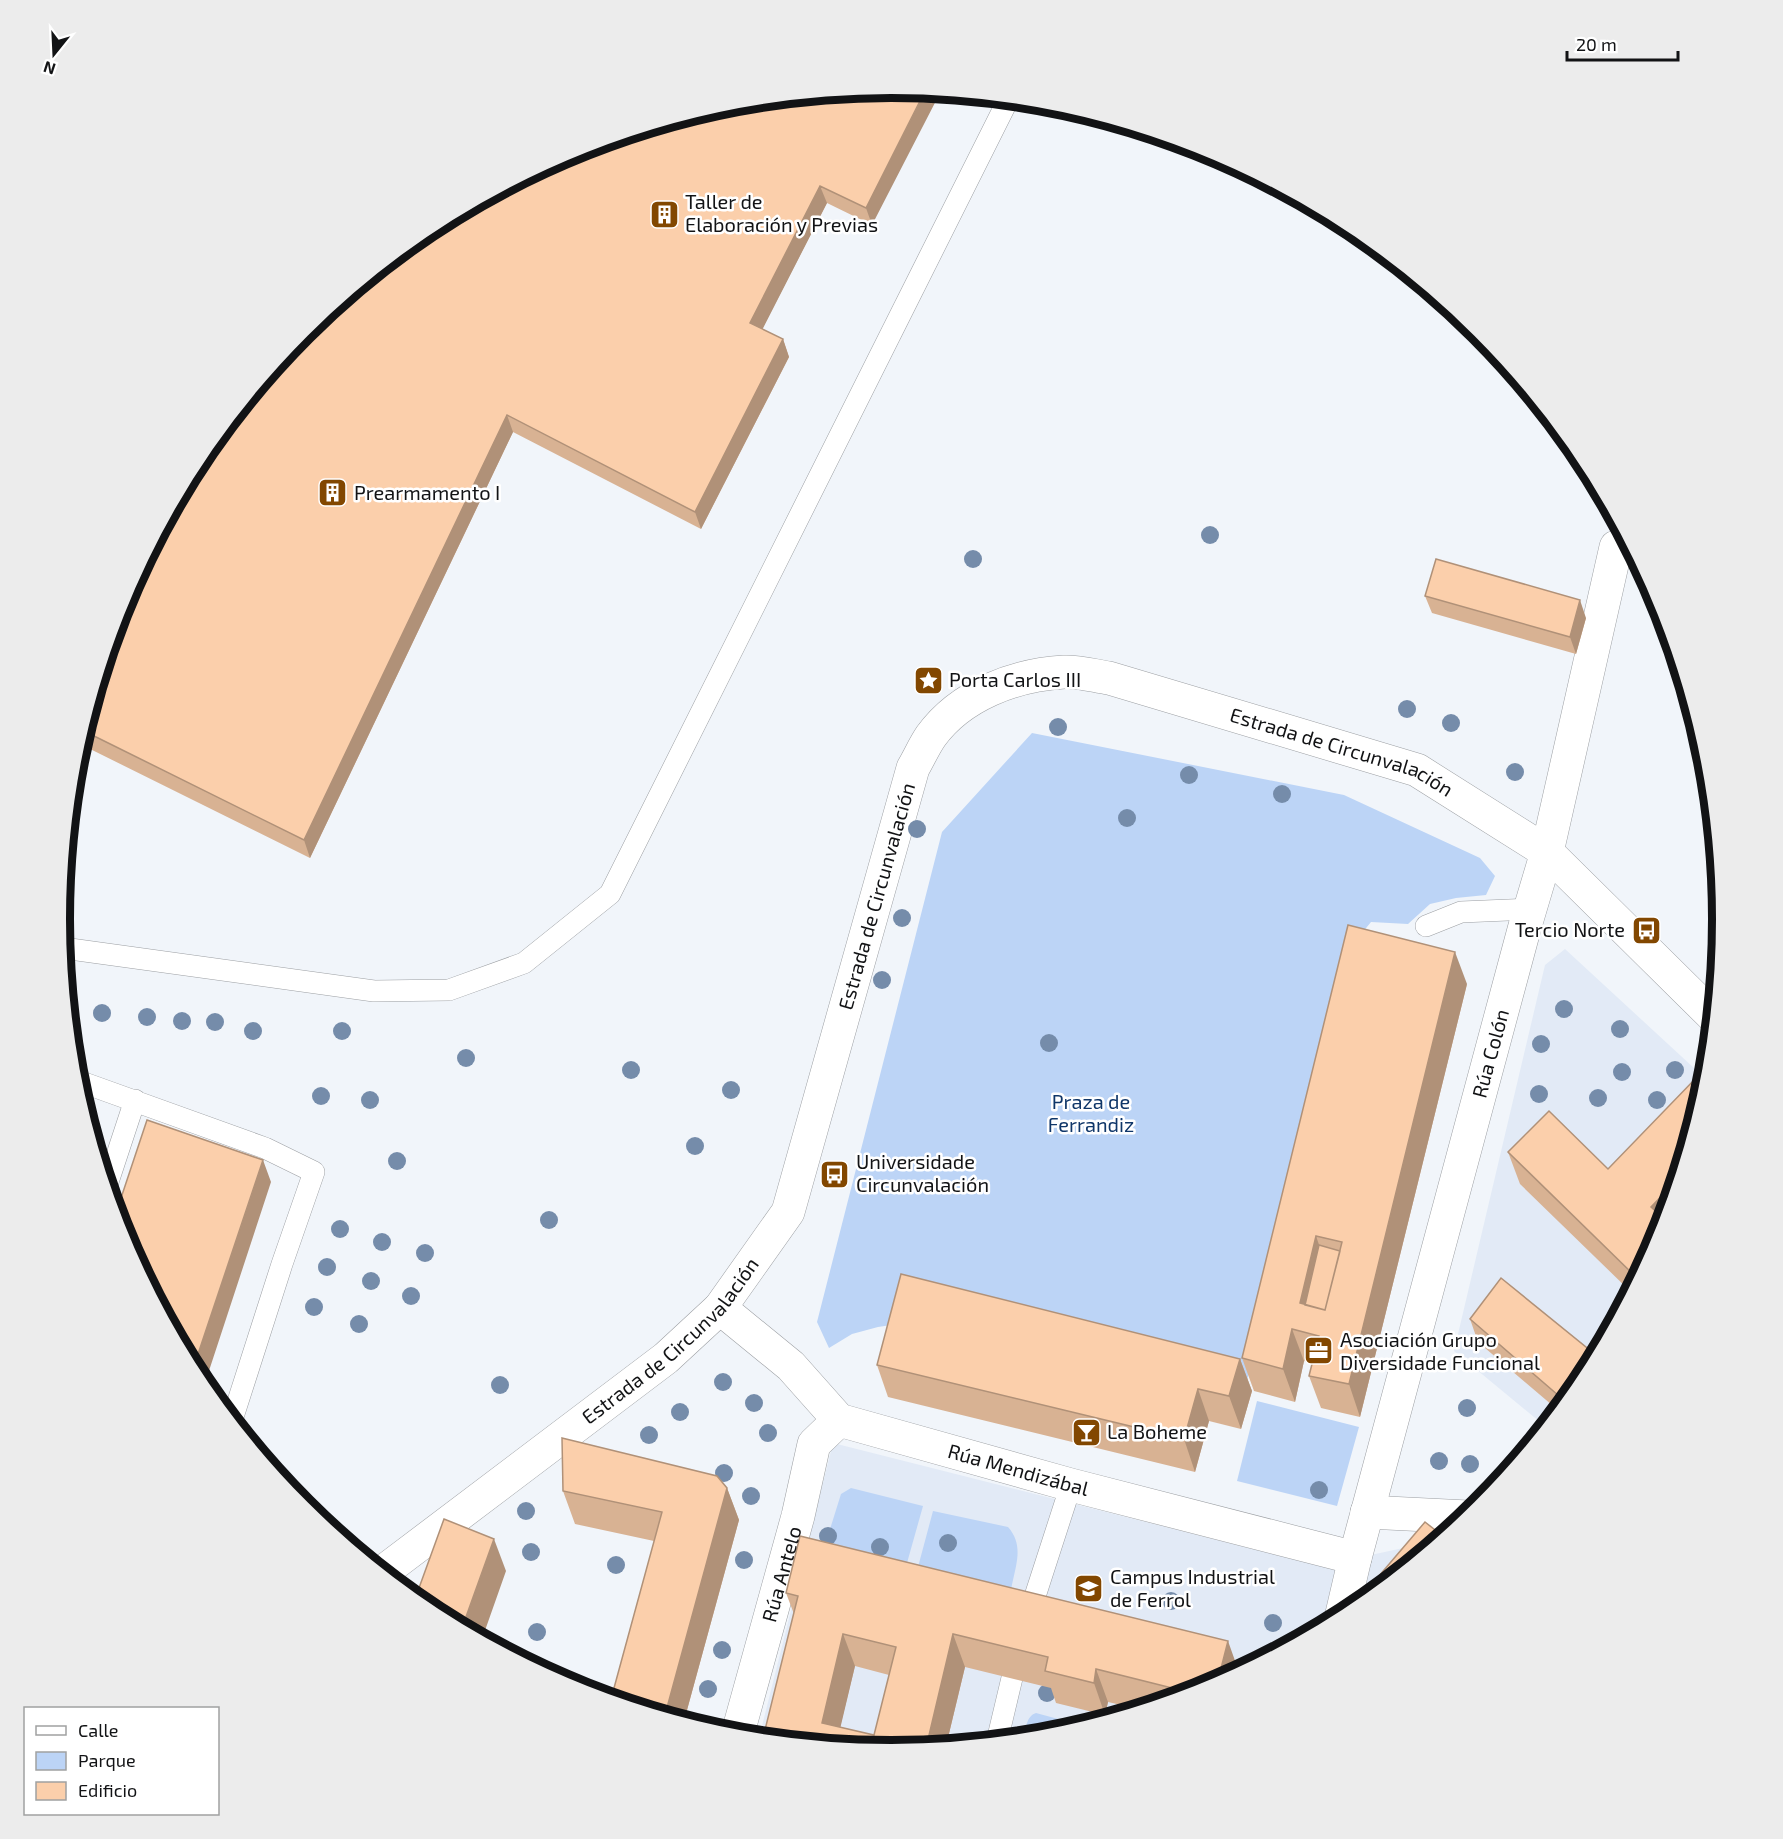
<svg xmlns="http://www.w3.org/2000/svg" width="1783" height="1839" font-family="'Exo 2',sans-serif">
  <rect width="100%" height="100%" fill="#f1f5fa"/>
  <path fill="#e2eaf6" d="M1565 949 1707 1080 1660 1238 1583 1382 1546 1427 1454 1351 1545 965Z
    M833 1443 1320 1566 1440 1540 1353 1611 1209 1688 1053 1735 891 1751 759 1738Z"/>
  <path fill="#bcd4f6" d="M1032 733 1344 795 1480 858 1495 876 1486 895 1456 898 1430 904 1408 924 1371 922 1353 944 1247 1381 898 1324 878 1327 852 1334 829 1348 817 1322 942 832Z
    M1257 1401 1359 1427 1337 1506 1237 1481Z
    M851 1488 923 1506 907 1563 826 1542 841 1494Z
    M933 1511 1008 1527C1025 1546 1015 1567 1011 1590L918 1567Z
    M1036 1713 1084 1726 1053 1735 1024 1738C1026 1729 1026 1716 1036 1713Z"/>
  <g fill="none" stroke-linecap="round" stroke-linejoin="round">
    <defs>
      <path id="service" d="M1426 926 1461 912 1530 909
        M63 948 374 991 449 990 524 963 610 894 1008 100
        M76 1080 265 1148 314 1172 282 1264 232 1420
        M107 1185 135 1100
        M1027 1621 1071 1485
        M997 1741 1012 1678"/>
      <g id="minor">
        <path id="s1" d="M720 1308 791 1366 839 1420 1071 1485 1355 1558"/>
        <path d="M1367 1512 1468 1517"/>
        <path id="s2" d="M1341 1618 1355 1558 1525 926 1547 852 1616 547"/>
        <path id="s3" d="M737 1736 798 1516 814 1444 839 1420"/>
      </g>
      <g id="tertiary">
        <path id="s4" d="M383 1572 666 1358 720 1308 788 1212 913 768C919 758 924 746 931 736 961 695 1014 675 1064 672 1078 671 1095 676 1109 678L1417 770 1547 852 1713 1016"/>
      </g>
    </defs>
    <use href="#service" stroke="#9c9fa3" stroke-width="22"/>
    <use href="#minor" stroke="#9c9fa3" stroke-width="34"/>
    <use href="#tertiary" stroke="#9c9fa3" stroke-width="34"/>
    <use href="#service" stroke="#fff" stroke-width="21"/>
    <use href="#minor" stroke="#fff" stroke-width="33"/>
    <use href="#tertiary" stroke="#fff" stroke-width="33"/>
  </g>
  <g fill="#758caa">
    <circle cx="1210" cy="535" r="9"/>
    <circle cx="973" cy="559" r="9"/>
    <circle cx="1407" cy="709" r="9"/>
    <circle cx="1451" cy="723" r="9"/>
    <circle cx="1058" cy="727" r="9"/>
    <circle cx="1515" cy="772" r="9"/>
    <circle cx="1189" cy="775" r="9"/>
    <circle cx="1282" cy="794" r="9"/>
    <circle cx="1127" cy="818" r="9"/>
    <circle cx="917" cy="829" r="9"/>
    <circle cx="902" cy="918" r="9"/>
    <circle cx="882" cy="980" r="9"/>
    <circle cx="1564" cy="1009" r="9"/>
    <circle cx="102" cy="1013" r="9"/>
    <circle cx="147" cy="1017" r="9"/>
    <circle cx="182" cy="1021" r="9"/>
    <circle cx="215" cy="1022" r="9"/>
    <circle cx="1620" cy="1029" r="9"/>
    <circle cx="253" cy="1031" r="9"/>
    <circle cx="342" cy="1031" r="9"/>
    <circle cx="1049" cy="1043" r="9"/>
    <circle cx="1541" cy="1044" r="9"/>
    <circle cx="466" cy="1058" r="9"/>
    <circle cx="631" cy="1070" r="9"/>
    <circle cx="1675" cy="1070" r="9"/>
    <circle cx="1622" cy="1072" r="9"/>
    <circle cx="731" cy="1090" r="9"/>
    <circle cx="1539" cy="1094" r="9"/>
    <circle cx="321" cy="1096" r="9"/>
    <circle cx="1598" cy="1098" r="9"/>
    <circle cx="370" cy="1100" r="9"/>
    <circle cx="1657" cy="1100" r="9"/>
    <circle cx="695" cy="1146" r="9"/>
    <circle cx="397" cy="1161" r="9"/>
    <circle cx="549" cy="1220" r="9"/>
    <circle cx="340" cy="1229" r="9"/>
    <circle cx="382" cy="1242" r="9"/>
    <circle cx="425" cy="1253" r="9"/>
    <circle cx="327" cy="1267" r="9"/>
    <circle cx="371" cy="1281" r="9"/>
    <circle cx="411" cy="1296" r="9"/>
    <circle cx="314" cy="1307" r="9"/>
    <circle cx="359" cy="1324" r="9"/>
    <circle cx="723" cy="1382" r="9"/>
    <circle cx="500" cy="1385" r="9"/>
    <circle cx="754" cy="1403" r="9"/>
    <circle cx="1467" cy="1408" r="9"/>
    <circle cx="680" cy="1412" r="9"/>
    <circle cx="768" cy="1433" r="9"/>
    <circle cx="649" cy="1435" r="9"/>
    <circle cx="1439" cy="1461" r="9"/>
    <circle cx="1470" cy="1464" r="9"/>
    <circle cx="724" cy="1473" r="9"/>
    <circle cx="1319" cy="1490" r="9"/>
    <circle cx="751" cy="1496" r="9"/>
    <circle cx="526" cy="1511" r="9"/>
    <circle cx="828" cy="1536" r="9"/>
    <circle cx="948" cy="1543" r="9"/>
    <circle cx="880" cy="1547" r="9"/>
    <circle cx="531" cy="1552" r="9"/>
    <circle cx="744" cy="1560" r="9"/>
    <circle cx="616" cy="1565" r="9"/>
    <circle cx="1171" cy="1601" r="9"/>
    <circle cx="1273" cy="1623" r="9"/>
    <circle cx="537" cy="1632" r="9"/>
    <circle cx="722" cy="1650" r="9"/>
    <circle cx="708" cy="1689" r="9"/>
    <circle cx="1047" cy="1693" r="9"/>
  </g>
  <path fill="#d8b293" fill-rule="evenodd" d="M892 88 872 225 827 203 762 329 783 339 789 357 701 529 513 432 310 858 80 744 123 601Z
    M1425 596 1586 618 1576 654 1432 613Z
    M1467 984 1360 1417 1321 1408 1309 1376 1312 1364 1304 1361 1295 1402 1254 1391 1242 1358Z
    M1508 1152 1660 1238 1631 1292 1520 1184Z
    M1470 1319 1583 1382 1559 1411 1478 1342Z
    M1240 1359 1252 1391 1241 1429 1209 1421 1195 1472 888 1397 877 1365Z
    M727 1488 739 1520 684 1721 611 1699 654 1541 575 1524 563 1491Z
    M1444 1537 1376 1592 1373 1583Z
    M786 1593 1209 1688 1139 1709 1108 1702 1105 1715 1056 1703 1051 1688 965 1667 946 1746 891 1751 763 1738 794 1614ZM855 1666 889 1675 874 1735 840 1727Z"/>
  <path fill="#b09178" d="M925 91 940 93 872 225 866 208Z
    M820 186 827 203 757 340 750 323Z
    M783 339 789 357 701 529 695 512Z
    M507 415 513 432 310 858 304 840Z
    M1580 600 1586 618 1576 654 1570 637Z
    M1455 952 1467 984 1360 1417 1349 1384Z
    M89 1103 96 1121 92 1133 86 1114Z
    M263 1160 271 1182 204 1386 200 1381 193 1369Z
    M1677 1180 1661 1234 1651 1207Z
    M1316 1236 1327 1268 1316 1316 1300 1303Z
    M1292 1329 1304 1361 1295 1402 1283 1369Z
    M1240 1359 1252 1391 1241 1429 1229 1396Z
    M1198 1389 1209 1421 1195 1472 1184 1439Z
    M727 1488 739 1520 684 1721 665 1715Z
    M494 1539 506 1571 482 1639 462 1628Z
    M843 1634 855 1666 836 1746 822 1723Z
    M953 1634 965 1667 946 1746 926 1748Z
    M1228 1641 1239 1672 1217 1684Z
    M1096 1669 1108 1702 1105 1715 1094 1683Z"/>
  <path fill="#fbcfab" stroke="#b09178" stroke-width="1.5" fill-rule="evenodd" d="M892 88 925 91 866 208 820 186 750 323 783 339 695 512 507 415 304 840 84 731 123 601 200 457 304 331 430 228 574 151 730 104Z
    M1436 559 1580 600 1570 637 1425 596Z
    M1348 925 1455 952 1349 1384 1309 1376 1319 1336 1292 1329 1283 1369 1242 1358ZM1316 1236 1342 1242 1325 1310 1300 1303Z
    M1696 1078 1705 1087 1677 1180 1651 1207 1665 1220 1660 1238 1638 1279 1508 1152 1549 1111 1608 1169Z
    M82 1101 89 1103 86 1114Z
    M147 1120 263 1160 193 1369 123 1237 116 1213Z
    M1319 1245 1340 1251 1325 1310 1305 1305Z
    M901 1274 1240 1359 1229 1396 1198 1389 1184 1439 877 1365Z
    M1501 1278 1597 1356 1583 1382 1566 1402 1470 1319Z
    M562 1438 717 1476 727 1488 665 1715 611 1699 662 1512 563 1491Z
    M444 1519 494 1539 462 1628 429 1611 415 1599Z
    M1425 1522 1444 1537 1380 1589 1373 1583Z
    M800 1536 1228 1641 1217 1684 1209 1688 1192 1693 1096 1669 1094 1683 1045 1671 1048 1657 953 1634 926 1748 891 1751 763 1738 798 1596 786 1593ZM843 1634 896 1647 874 1735 822 1723Z"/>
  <defs>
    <symbol id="building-square" viewBox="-11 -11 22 22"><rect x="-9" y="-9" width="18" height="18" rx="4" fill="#824700" stroke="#fff"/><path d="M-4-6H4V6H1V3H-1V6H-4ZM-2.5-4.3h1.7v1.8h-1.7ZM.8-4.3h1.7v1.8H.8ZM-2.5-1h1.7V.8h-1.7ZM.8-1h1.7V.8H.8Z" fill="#fff"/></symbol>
    <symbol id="sight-square" viewBox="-11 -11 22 22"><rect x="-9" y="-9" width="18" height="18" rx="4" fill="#824700" stroke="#fff"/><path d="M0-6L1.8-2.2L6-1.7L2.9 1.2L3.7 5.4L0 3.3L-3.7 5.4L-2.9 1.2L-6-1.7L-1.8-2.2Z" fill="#fff"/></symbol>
    <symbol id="bus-square" viewBox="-11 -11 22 22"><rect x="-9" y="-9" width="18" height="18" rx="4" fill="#824700" stroke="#fff"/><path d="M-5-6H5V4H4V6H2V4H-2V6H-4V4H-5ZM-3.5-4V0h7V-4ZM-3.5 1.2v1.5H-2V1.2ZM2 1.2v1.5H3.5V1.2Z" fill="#fff"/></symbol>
    <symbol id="office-square" viewBox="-11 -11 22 22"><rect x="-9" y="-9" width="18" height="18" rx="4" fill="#824700" stroke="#fff"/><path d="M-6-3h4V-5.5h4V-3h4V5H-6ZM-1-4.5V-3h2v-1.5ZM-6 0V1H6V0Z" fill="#fff"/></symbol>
    <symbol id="bar-square" viewBox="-11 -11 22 22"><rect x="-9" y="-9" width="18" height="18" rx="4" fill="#824700" stroke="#fff"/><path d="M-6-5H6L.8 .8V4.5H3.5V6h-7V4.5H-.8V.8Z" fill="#fff"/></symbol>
    <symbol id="university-square" viewBox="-11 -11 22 22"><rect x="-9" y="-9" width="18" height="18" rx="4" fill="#824700" stroke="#fff"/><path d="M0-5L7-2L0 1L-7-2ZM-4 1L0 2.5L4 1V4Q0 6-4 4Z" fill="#fff"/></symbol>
  </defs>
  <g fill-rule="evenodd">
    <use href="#building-square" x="648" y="198" width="33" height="33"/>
    <use href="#building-square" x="316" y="476" width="33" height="33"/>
    <use href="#sight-square" x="912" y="664" width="33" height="33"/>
    <use href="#bus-square" x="1630" y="914" width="33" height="33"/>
    <use href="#bus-square" x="818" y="1158" width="33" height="33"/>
    <use href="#office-square" x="1302" y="1334" width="33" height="33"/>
    <use href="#bar-square" x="1070" y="1416" width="33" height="33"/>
    <use href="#university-square" x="1072" y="1572" width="33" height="33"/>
  </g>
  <g text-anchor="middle" stroke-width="5" stroke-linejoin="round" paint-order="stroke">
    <g font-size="20" fill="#121315" stroke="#fff" text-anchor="start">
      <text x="685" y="209">Taller de<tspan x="685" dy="23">Elaboración y Previas</tspan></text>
      <text x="354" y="500">Prearmamento I</text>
      <text x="949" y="687">Porta Carlos III</text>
      <text x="1625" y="937" text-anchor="end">Tercio Norte</text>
      <text x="856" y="1169">Universidade<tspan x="856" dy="23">Circunvalación</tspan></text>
      <text x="1340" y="1347">Asociación Grupo<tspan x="1340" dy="23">Diversidade Funcional</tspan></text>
      <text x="1107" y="1439">La Boheme</text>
      <text x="1110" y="1584">Campus Industrial<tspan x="1110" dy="23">de Ferrol</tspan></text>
    </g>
    <g font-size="20" fill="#121315" stroke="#fff">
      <text dy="7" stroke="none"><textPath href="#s4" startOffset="1486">Estrada de Circunvalación</textPath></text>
      <text dy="7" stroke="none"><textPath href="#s4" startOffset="874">Estrada de Circunvalación</textPath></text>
      <text dy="7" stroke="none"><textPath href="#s2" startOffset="584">Rúa Colón</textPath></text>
      <text dy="7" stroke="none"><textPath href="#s4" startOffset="370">Estrada de Circunvalación</textPath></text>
      <text dy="7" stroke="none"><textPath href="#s1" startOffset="350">Rúa Mendizábal</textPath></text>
      <text dy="7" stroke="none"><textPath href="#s3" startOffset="168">Rúa Antelo</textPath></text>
    </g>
    <g font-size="20" fill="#0f3669" stroke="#fff">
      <text x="1091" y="1109">Praza de<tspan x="1091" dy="23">Ferrandiz</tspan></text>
    </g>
  </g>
  <path d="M0 0H1783V1839H0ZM70 919a821 821 0 1 1 1642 0a821 821 0 1 1-1642 0Z" fill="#ececec" fill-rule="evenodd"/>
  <path fill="none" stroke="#121315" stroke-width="8" d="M70 919a821 821 0 1 1 1642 0a821 821 0 1 1-1642 0Z"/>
  <rect x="24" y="1707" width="195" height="108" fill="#ffffff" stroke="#a0a1a1" stroke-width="1.5"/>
  <rect x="36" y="1726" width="30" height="9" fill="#ffffff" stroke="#a0a1a1" stroke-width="1.5"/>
  <text x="78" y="1737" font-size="18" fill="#121315">Calle</text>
  <rect x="36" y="1752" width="30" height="18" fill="#bcd4f6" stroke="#a0a1a1" stroke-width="1.5"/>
  <text x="78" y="1767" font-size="18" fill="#121315">Parque</text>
  <rect x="36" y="1782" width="30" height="18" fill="#fbcfab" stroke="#a0a1a1" stroke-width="1.5"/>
  <text x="78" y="1797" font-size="18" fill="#121315">Edificio</text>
  <g transform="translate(54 54) rotate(198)" stroke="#ffffff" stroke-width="4.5" paint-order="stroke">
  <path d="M0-4.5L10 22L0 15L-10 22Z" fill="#121315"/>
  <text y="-9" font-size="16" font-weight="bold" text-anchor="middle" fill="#121315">N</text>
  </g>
  <path d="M1567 51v9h111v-9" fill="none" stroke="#121315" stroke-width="3"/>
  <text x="1576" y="51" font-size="18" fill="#121315" stroke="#ffffff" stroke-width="4.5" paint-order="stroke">20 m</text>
</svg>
